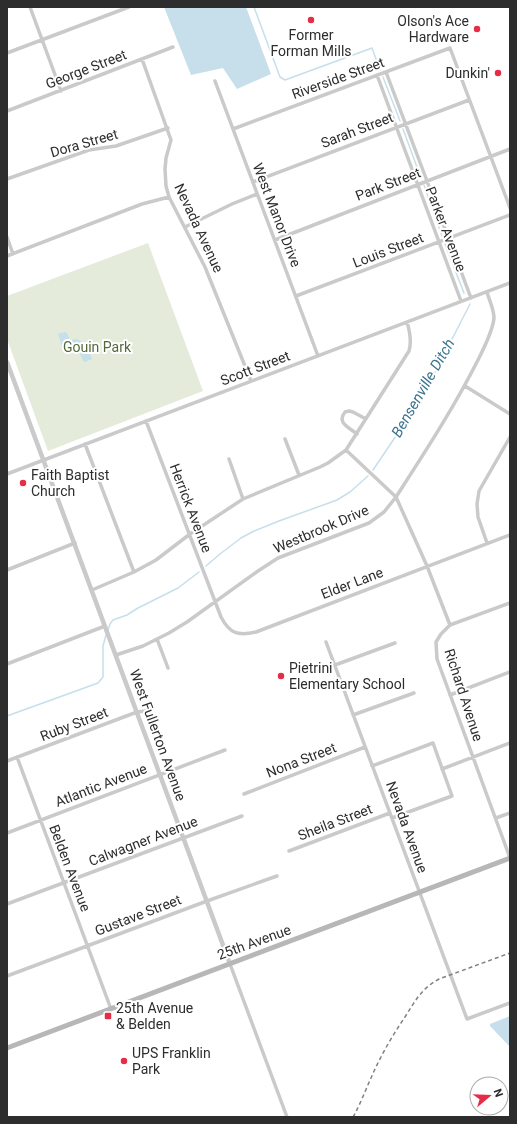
<svg xmlns="http://www.w3.org/2000/svg" width="517" height="1124" font-family="Roboto,sans-serif">
  <rect width="100%" height="100%" fill="#fff"/>
  <path fill="#e4ebda" d="M148 243 203 391 48 451 7 339V296Z"/>
  <path fill="#c6dfeb" d="M164 7H246L271 74 237 89 223 68 191 75Z
    M65 332 67 333 70 340 76 339 81 341 83 346 87 345 92 359 85 362 83 361 78 349 72 346 63 349 58 334Z
    M510 1016V1047L490 1026V1024Z"/>
  <g fill="none" stroke-linecap="round" stroke-linejoin="round">
    <path stroke="#c6dfeb" stroke-width="1.5" d="M254 7 280 77 285 80 372 48 380 70
      M383 77 400 121
      M403 129 421 178
      M424 185 442 236
      M445 244 464 293
      M373 470 404 424 430 382 470 304
      M206 566 220 554 241 538 254 531 279 521 337 500 350 492 368 476
      M108 630 110 624 113 620 127 615 138 608 178 588 199 572
      M7 716 98 683 103 677V646L106 635"/>
    <path stroke="#cacaca" stroke-width="3.5" d="M30 7 61 91
      M7 53 129 7
      M142 59 171 140 166 158 165 169 166 186 169 197 205 267 251 381
      M386 72 471 298
      M377 75 461 301
      M215 81 318 356
      M7 111 173 47
      M233 129 450 48 510 208
      M7 179 89 150 116 146 168 128
      M253 182 469 100
      M185 227 232 204 257 194
      M7 237 13 254
      M275 240 510 149
      M7 256 142 204 169 197
      M296 296 510 215
      M465 386 510 414
      M146 421 221 617C230 634 238 636 256 632L510 535
      M357 434C350 428 336 423 345 412L349 411 353 412 366 419
      M285 439 299 475
      M85 444 134 572
      M346 450 396 497 427 566 450 625
      M229 459 243 499
      M7 474 510 283
      M487 543 478 517 477 504 479 491 510 437
      M7 570 75 543
      M92 590 134 572 156 560 190 534 243 499 320 467 328 463 346 450 409 351C412 341 410 332 407 322
      M157 639 168 668
      M326 642 467 1019 510 1003
      M116 655 143 646 169 633 187 622 258 571 278 558 369 523 384 512 396 497C425 452 455 406 479 358 484 348 493 329 494 318 494 309 489 300 487 292
      M7 664 105 626
      M335 665 395 643
      M450 695 510 672
      M353 715 414 693
      M17 757 111 1009
      M7 761 137 712 145 711 150 709
      M372 766 433 743 452 796 392 818
      M442 769 510 743
      M244 794 365 747
      M496 818 510 813
      M7 833 225 750
      M289 851 390 813
      M510 858 437 659 436 642 441 634 450 625 510 603
      M7 904 242 816
      M230 964 287 1117
      M7 976 207 901 277 876"/>
    <path stroke="#cacaca" stroke-width="4.5" d="M7 362 230 964"/>
    <path stroke="#b7b7b7" stroke-width="5" d="M7 1048 510 858"/>
    <path stroke="#828282" stroke-width="1.5" stroke-dasharray="4 3" stroke-linecap="butt" d="M353 1117C360 1105 365 1091 371 1078 380 1057 392 1036 405 1017 415 1001 422 988 439 979L510 953"/>
  </g>
  <g fill="#e62d48" stroke="#fff" stroke-width="1.5">
    <circle cx="311" cy="20" r="4"/>
    <circle cx="477" cy="29" r="4"/>
    <circle cx="498" cy="73" r="4"/>
    <circle cx="23" cy="483" r="4"/>
    <circle cx="281" cy="676" r="4"/>
    <rect x="104" y="1012" width="8" height="8" rx="2"/>
    <circle cx="124" cy="1061" r="4"/>
  </g>
  <g text-anchor="middle" stroke-width="4" stroke-linejoin="round" paint-order="stroke">
    <g font-size="14" fill="#2d2d2d" stroke="#fff" text-anchor="start">
      <text x="469" y="26" text-anchor="end">Olson's Ace<tspan x="469" dy="16">Hardware</tspan></text>
      <text x="311" y="40" text-anchor="middle">Former<tspan x="311" dy="16">Forman Mills</tspan></text>
      <text x="490" y="78" text-anchor="end">Dunkin'</text>
      <text x="31" y="480">Faith Baptist<tspan x="31" dy="16">Church</tspan></text>
      <text x="289" y="673">Pietrini<tspan x="289" dy="16">Elementary School</tspan></text>
      <text x="116" y="1013">25th Avenue<tspan x="116" dy="16">&amp; Belden</tspan></text>
      <text x="132" y="1058">UPS Franklin<tspan x="132" dy="16">Park</tspan></text>
    </g>
    <g font-size="14" fill="#2d2d2d" stroke="#fff">
      <text transform="translate(86 69) rotate(-21)" y="5">George Street</text>
      <text transform="translate(338 78) rotate(-20)" y="5">Riverside Street</text>
      <text transform="translate(357 130) rotate(-21)" y="5">Sarah Street</text>
      <text transform="translate(84 143) rotate(-16)" y="5">Dora Street</text>
      <text transform="translate(388 184) rotate(-21)" y="5">Park Street</text>
      <text transform="translate(277 215) rotate(69)" y="5">West Manor Drive</text>
      <text transform="translate(199 228) rotate(65)" y="5">Nevada Avenue</text>
      <text transform="translate(446 229) rotate(69)" y="5">Parker Avenue</text>
      <text transform="translate(388 250) rotate(-21)" y="5">Louis Street</text>
      <text transform="translate(255 368) rotate(-21)" y="5">Scott Street</text>
      <text transform="translate(191 508) rotate(69)" y="5">Herrick Avenue</text>
      <text transform="translate(321 529) rotate(-23)" y="5">Westbrook Drive</text>
      <text transform="translate(352 583) rotate(-21)" y="5">Elder Lane</text>
      <text transform="translate(464 695) rotate(72)" y="5">Richard Avenue</text>
      <text transform="translate(74 724) rotate(-21)" y="5">Ruby Street</text>
      <text transform="translate(158 735) rotate(70)" y="5">West Fullerton Avenue</text>
      <text transform="translate(301 760) rotate(-21)" y="5">Nona Street</text>
      <text transform="translate(101 785) rotate(-21)" y="5">Atlantic Avenue</text>
      <text transform="translate(335 822) rotate(-21)" y="5">Sheila Street</text>
      <text transform="translate(407 827) rotate(70)" y="5">Nevada Avenue</text>
      <text transform="translate(143 841) rotate(-21)" y="5">Calwagner Avenue</text>
      <text transform="translate(70 868) rotate(69)" y="5">Belden Avenue</text>
      <text transform="translate(138 915) rotate(-21)" y="5">Gustave Street</text>
      <text transform="translate(254 942) rotate(-20)" y="5">25th Avenue</text>
    </g>
    <g font-size="14" fill="#53693a" stroke="#fff">
      <text x="97" y="352">Gouin Park</text>
    </g>
    <g font-size="15" font-style="italic" fill="#3b748f" stroke="#fff">
      <text transform="translate(423 388) rotate(-60)" y="5">Bensenville Ditch</text>
    </g>
  </g>
  <rect width="517" height="1124" fill="none" stroke="#2d2d2d" stroke-width="16"/>
  <g transform="translate(489 1096) rotate(71)"><circle r="19" fill="#ffffff" stroke="#ababab"/>
  <path d="M0-3L7 15L0 10L-7 15Z" fill="#e62d48"/>
  <text y="-6" font-size="11" font-weight="bold" text-anchor="middle" fill="#2d2d2d">N</text>
  </g>
</svg>
